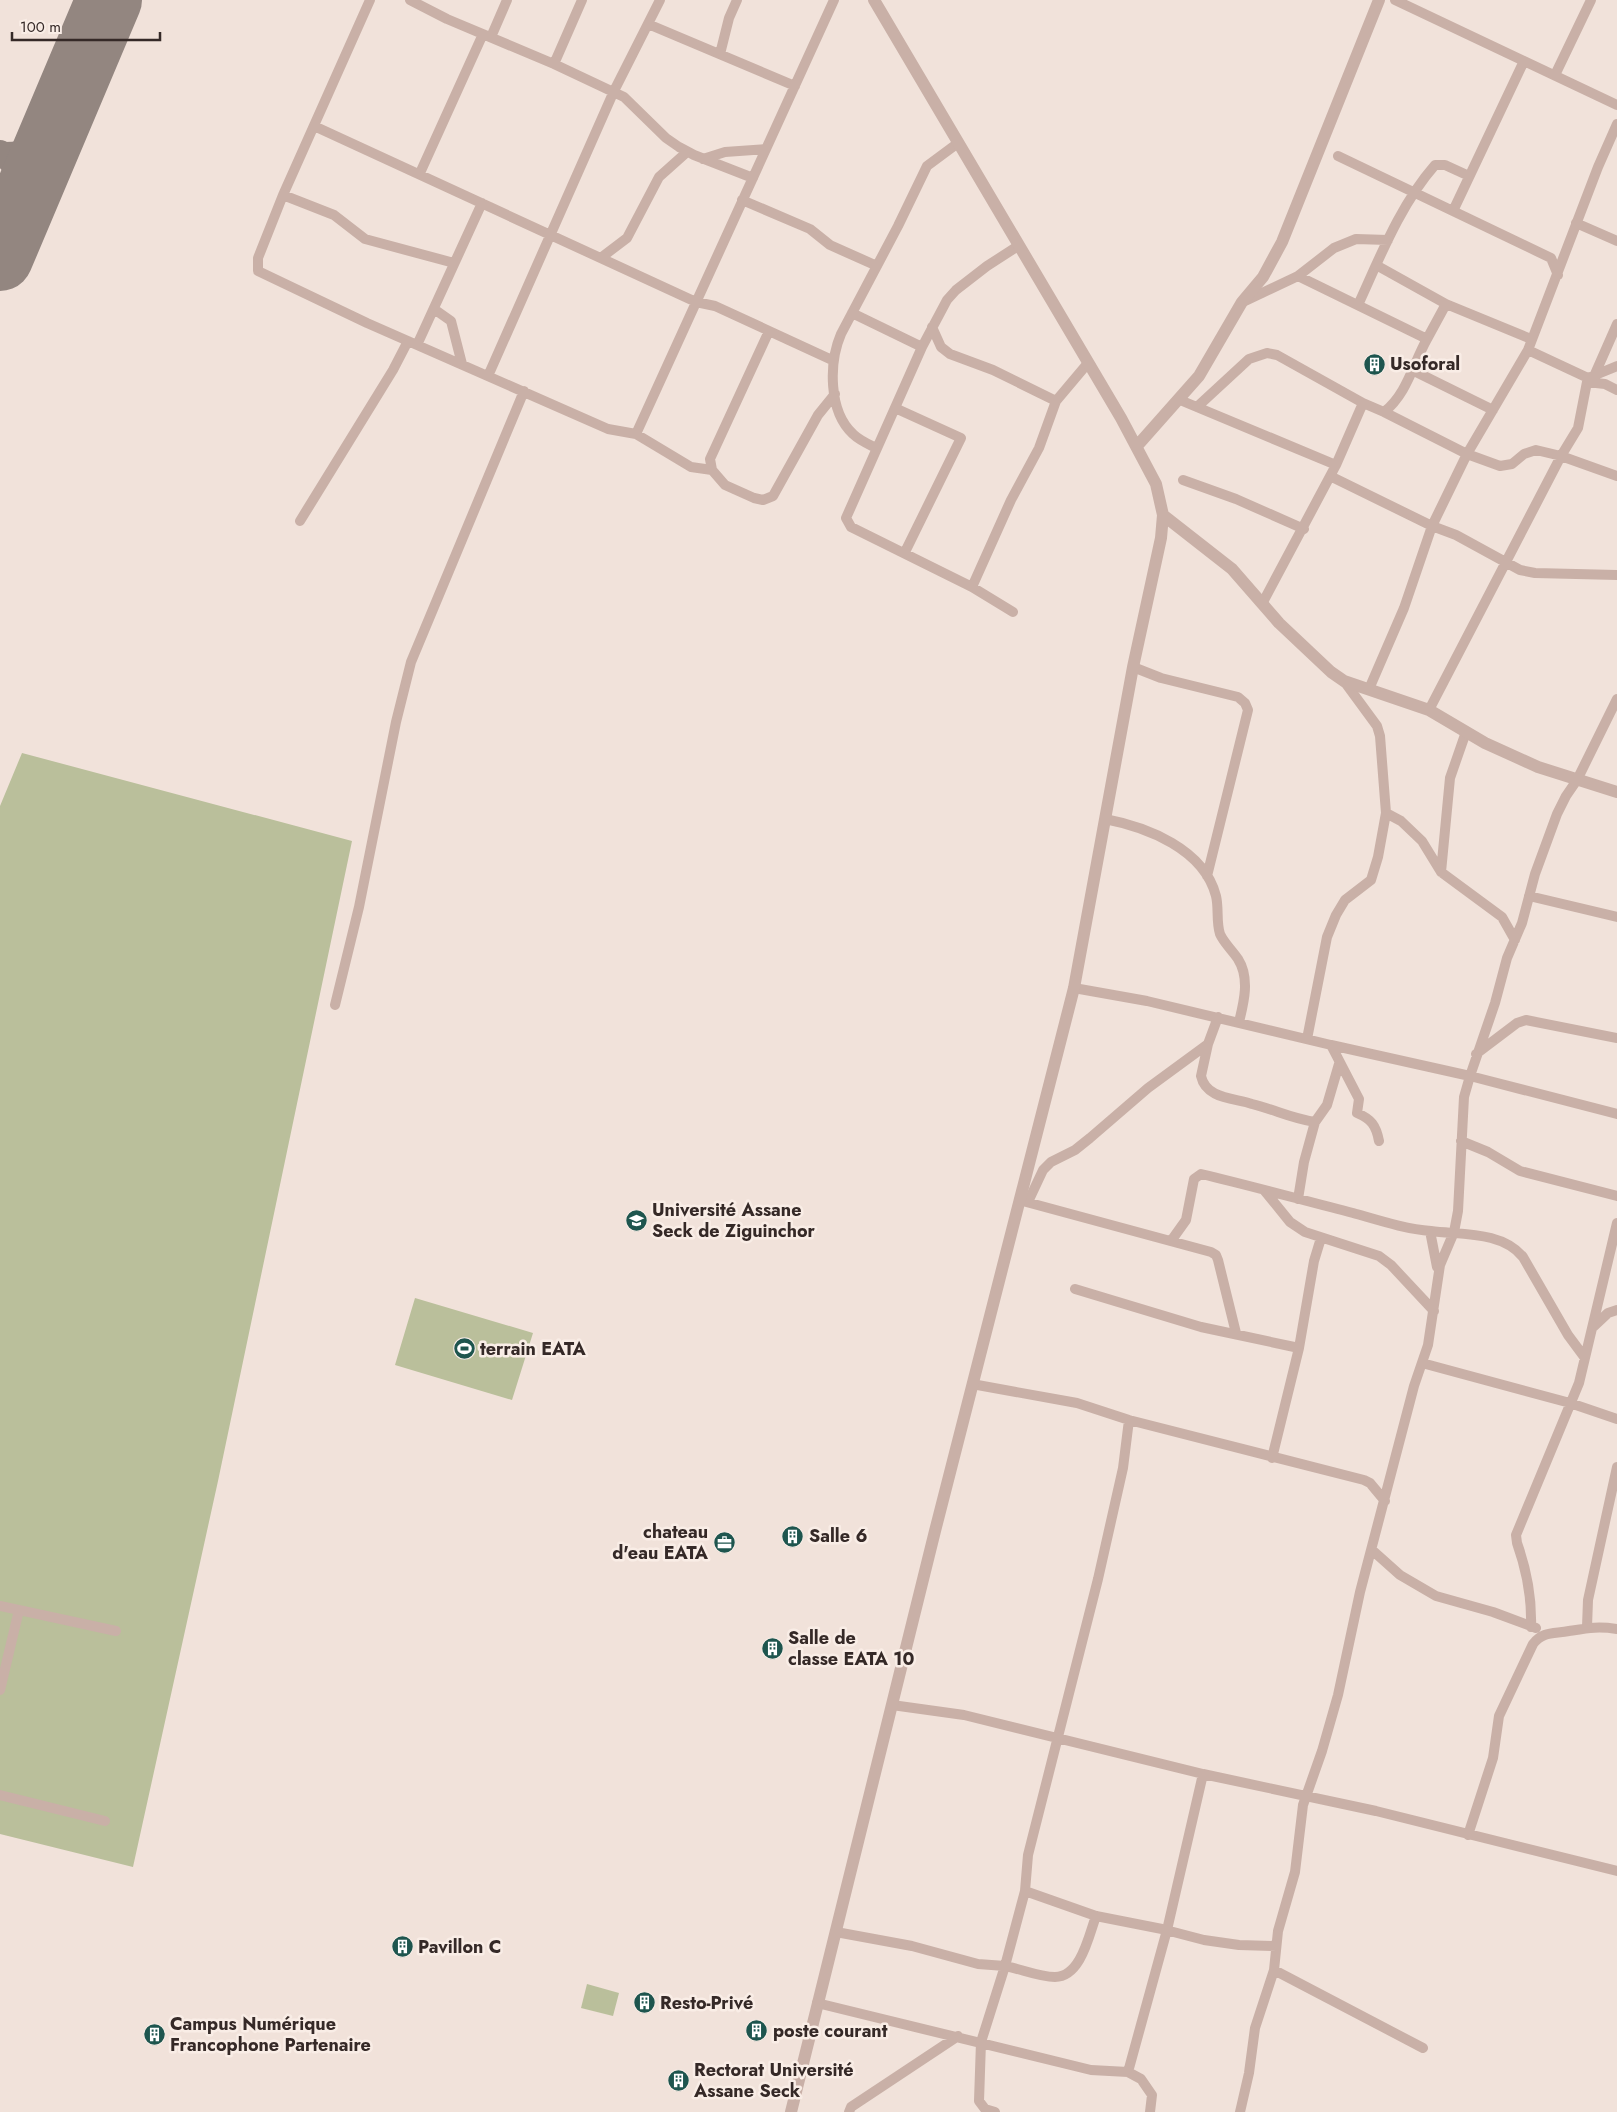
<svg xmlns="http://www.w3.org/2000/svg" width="1617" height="2112" font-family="Jost,sans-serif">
  <rect width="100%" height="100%" fill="#f1e2da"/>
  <path fill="#babf9b" d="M22 753 352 841 218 1481 133 1867 0 1834V806Z
    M415 1298 533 1333 512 1400 395 1365Z
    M587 1984 619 1993 613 2016 581 2008Z"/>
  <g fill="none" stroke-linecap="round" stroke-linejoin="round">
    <path stroke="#938680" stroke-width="26" d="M0 153C19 162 23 179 25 198
      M5 155C29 154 36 152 52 134"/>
    <path stroke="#938680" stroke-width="66" d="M0 258 109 0"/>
    <path stroke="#c9b0a7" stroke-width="10" d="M370 0 283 195 258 258V271L367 323 608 429 636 434 691 467 712 470
      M410 0 447 19 554 64 624 97 666 138 679 147 694 155 753 178
      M1395 0 1617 105
      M648 24 795 86
      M491 37 507 0
      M720 54 729 18 737 0
      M554 64 582 0
      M1555 75 1591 0
      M314 126 696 302 715 306 832 360
      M1338 156 1551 258 1558 275
      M703 159 725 152 766 149
      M420 173 483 34
      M283 195 334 215 365 239 454 263
      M742 200 810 229 830 245 877 266
      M1453 211 1524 61
      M1576 223 1617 241
      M602 257 627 238 659 177 687 152
      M1376 265 1446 304
      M1298 276 1427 339 1446 304 1531 339
      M1243 302 1298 276 1334 248 1356 239 1388 240
      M1358 305C1380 257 1400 205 1435 165H1445L1469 176
      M434 309 451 321 462 364
      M852 313 922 347
      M932 327 941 347 950 354 993 370 1056 401
      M769 331 710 459 712 470 725 485 754 498 763 500 773 496 818 415 835 394
      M417 345 482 203
      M1528 350 1588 378 1617 366
      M1412 370 1493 410
      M1595 374 1617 324
      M488 376 614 91 660 0
      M1180 400 1336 465 1262 604
      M1197 407 1249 359 1267 353 1277 355 1363 403
      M895 408 961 438 905 552
      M1384 412 1467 454 1500 466 1512 464 1524 454 1536 450 1561 456 1617 476
      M636 434 834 0
      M876 448C868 444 859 440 853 434 828 411 829 362 841 334L898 226 927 166 958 143
      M1336 465 1363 403 1384 412C1407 394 1413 364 1427 339
      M1332 477 1432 526 1456 535 1520 570 1535 573 1617 575
      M1183 480 1236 499 1304 529
      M300 521 393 370 408 341
      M972 587 1011 500 1039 448 1056 401 1088 363
      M1013 612 972 587 851 527 846 518 922 347 947 300 956 290 987 266 1018 246
      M1133 667 1161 678 1238 697 1245 703 1248 710 1207 876
      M1369 689 1404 608 1432 526 1467 454 1528 350 1598 167 1617 124
      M1429 710 1561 456 1578 428 1587 382 1605 384 1617 390
      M1386 813 1401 821 1422 841 1441 872 1502 917 1515 940
      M1105 819C1147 827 1204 849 1216 896 1219 908 1216 922 1220 934 1224 943 1232 950 1238 959 1250 978 1244 1002 1239 1022
      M1441 872 1450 778 1466 732
      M1529 896 1617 917
      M1074 988 1147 1001 1331 1045 1359 1099 1357 1113C1371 1119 1376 1125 1379 1141
      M335 1005 359 907 396 722 411 662 524 391
      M1307 1039 1327 937 1336 915 1345 900 1371 880 1378 857 1386 813 1380 736 1377 726 1344 681
      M1208 1044 1201 1076C1206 1099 1234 1098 1252 1104 1276 1110 1290 1118 1315 1122L1327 1105 1339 1064
      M1331 1045 1470 1076 1617 1114
      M1476 1054 1517 1023 1526 1020 1617 1038
      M1461 1141 1488 1152 1520 1171 1617 1196
      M1264 1190 1290 1222 1305 1232 1379 1256 1391 1265 1434 1311
      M1298 1199 1304 1162 1315 1122
      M1019 1200 1211 1252 1216 1255 1218 1260 1236 1333
      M1028 1202 1043 1170 1051 1162 1075 1150 1090 1138 1148 1088 1208 1044 1218 1017
      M1430 1231 1437 1267
      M1171 1241 1186 1220 1194 1179 1201 1174C1252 1186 1302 1200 1353 1213 1378 1220 1405 1229 1431 1231 1461 1235 1502 1231 1523 1257L1568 1335 1585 1358
      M1075 1289 1201 1327 1299 1348
      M1592 1328 1608 1313 1617 1310
      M1422 1363 1570 1403 1617 1419
      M972 1384 1077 1403 1129 1420 1364 1480 1370 1483 1385 1501
      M1272 1458 1299 1348 1314 1261 1321 1238
      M1372 1550 1400 1575 1436 1596 1493 1612 1536 1628
      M0 1606 116 1631
      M1531 1627C1532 1597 1527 1571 1517 1543L1516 1535 1579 1383 1617 1223
      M1587 1627 1588 1600 1617 1467
      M0 1690 19 1610
      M892 1705 964 1715 1203 1774 1376 1811 1617 1871
      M0 1795 105 1821
      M1468 1835 1493 1758 1499 1716 1533 1644C1543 1631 1554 1634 1569 1631 1588 1628 1598 1626 1617 1629
      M1025 1891 1096 1916 1162 1929 1204 1940 1239 1945 1276 1946
      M836 1932 912 1946 978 1964 1005 1966 1025 1891 1028 1855 1098 1579 1123 1468 1129 1420
      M1274 1970 1423 2048
      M817 2003 1091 2070 1128 2072 1167 1930 1203 1774
      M1128 2072 1141 2079 1152 2095 1150 2112
      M849 2112 851 2107 958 2036
      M995 2112 985 2109 979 2101 981 2042 1005 1966C1021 1969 1039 1977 1055 1977 1081 1977 1089 1935 1096 1916
      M1240 2112 1249 2073 1255 2028 1274 1970 1278 1931 1295 1872 1303 1805 1322 1751 1338 1695 1360 1592 1414 1386 1428 1345 1440 1265 1454 1232 1458 1211 1464 1097 1470 1076 1495 1003 1507 958 1522 923 1535 874 1557 814 1566 796 1577 780 1617 699"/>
    <path stroke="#c9b0a7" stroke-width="12" d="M1137 446 1199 376 1242 302 1263 277 1282 242 1379 0
      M1163 515 1232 569 1279 623 1331 672 1344 681 1429 710 1485 743 1538 767 1617 792
      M791 2112 935 1531 1074 988 1133 667 1161 538 1163 515 1156 484 1121 418 874 0"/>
  </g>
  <defs>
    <symbol id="building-disc" viewBox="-11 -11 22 22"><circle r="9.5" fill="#1e554e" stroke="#f9ede6"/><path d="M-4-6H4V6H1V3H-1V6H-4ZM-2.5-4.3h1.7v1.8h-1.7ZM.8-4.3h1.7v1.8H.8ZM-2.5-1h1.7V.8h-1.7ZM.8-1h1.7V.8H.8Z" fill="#fff"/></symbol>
    <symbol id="university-disc" viewBox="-11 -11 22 22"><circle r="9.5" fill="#1e554e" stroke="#f9ede6"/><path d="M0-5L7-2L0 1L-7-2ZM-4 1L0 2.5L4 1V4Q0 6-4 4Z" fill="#fff"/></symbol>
    <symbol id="stadium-disc" viewBox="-11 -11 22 22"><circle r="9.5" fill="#1e554e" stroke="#f9ede6"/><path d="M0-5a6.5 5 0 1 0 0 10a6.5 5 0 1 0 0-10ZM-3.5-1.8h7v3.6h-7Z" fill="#fff"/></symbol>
    <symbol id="office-disc" viewBox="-11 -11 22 22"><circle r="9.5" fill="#1e554e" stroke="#f9ede6"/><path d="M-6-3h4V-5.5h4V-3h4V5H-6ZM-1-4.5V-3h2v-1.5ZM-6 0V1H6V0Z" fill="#fff"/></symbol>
  </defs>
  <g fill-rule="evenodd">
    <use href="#building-disc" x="1362" y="352" width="25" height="25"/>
    <use href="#university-disc" x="624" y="1208" width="25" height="25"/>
    <use href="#stadium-disc" x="452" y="1336" width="25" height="25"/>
    <use href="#building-disc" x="780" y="1524" width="25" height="25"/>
    <use href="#office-disc" x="712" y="1530" width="25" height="25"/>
    <use href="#building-disc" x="760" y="1636" width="25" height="25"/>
    <use href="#building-disc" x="390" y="1934" width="25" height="25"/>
    <use href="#building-disc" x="632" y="1990" width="25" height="25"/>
    <use href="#building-disc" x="744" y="2018" width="25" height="25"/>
    <use href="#building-disc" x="142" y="2022" width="25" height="25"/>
    <use href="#building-disc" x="666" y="2068" width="25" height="25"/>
  </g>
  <g text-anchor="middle" stroke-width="5" stroke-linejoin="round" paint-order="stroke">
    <g font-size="18" font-weight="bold" fill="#352927" stroke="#f9ede6" text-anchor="start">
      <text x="1390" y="370">Usoforal</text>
      <text x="652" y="1216">Université Assane<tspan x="652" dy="21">Seck de Ziguinchor</tspan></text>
      <text x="480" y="1355">terrain EATA</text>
      <text x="708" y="1538" text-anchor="end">chateau<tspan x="708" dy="21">d'eau EATA</tspan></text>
      <text x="809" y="1542">Salle 6</text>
      <text x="788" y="1644">Salle de<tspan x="788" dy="21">classe EATA 10</tspan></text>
      <text x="418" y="1953">Pavillon C</text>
      <text x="660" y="2009">Resto-Privé</text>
      <text x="170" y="2030">Campus Numérique<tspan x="170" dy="21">Francophone Partenaire</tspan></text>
      <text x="773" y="2037">poste courant</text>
      <text x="694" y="2076">Rectorat Université<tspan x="694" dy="21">Assane Seck</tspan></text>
    </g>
  </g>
  <path d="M12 32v8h148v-8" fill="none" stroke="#352927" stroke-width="2.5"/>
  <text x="20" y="32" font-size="15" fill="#352927" stroke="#f9ede6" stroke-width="4" paint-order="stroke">100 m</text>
</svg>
